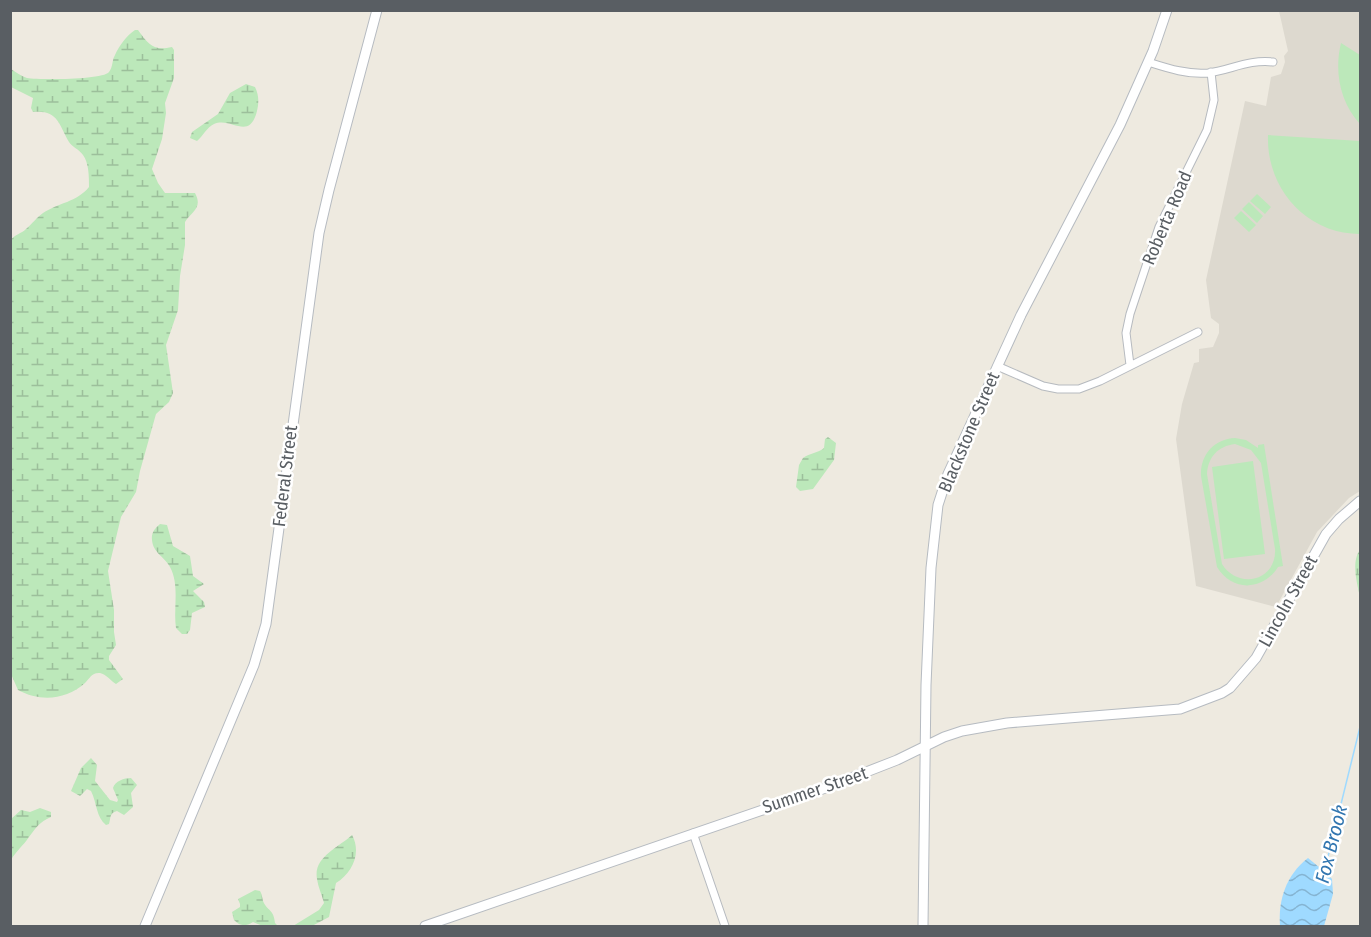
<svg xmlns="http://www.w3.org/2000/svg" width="1371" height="937" font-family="'Fira Sans Condensed',sans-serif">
  <defs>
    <pattern id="wetland-marsh" width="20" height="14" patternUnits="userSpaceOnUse" patternTransform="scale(1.5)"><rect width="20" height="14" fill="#bce8ba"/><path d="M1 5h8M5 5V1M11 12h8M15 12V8" fill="none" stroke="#9cbf9b"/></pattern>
    <pattern id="water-waves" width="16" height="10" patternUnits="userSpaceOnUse" patternTransform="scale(1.5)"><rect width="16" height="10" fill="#9fdaff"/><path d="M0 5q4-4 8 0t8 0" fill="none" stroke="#85b4d2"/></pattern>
  </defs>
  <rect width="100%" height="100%" fill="#eeeae0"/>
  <path fill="#ddd9cf" d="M1279 11H1360V491L1349 498 1317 532 1276 607 1196 586 1176 439 1182 404 1194 363 1199 362V349L1213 347 1219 333V324L1211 318 1206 280 1245 101 1266 106 1271 77 1281 74 1285 62 1284 56 1288 51Z"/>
  <path fill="#bce8ba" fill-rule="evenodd" d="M1341 43 1360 55V124C1340 102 1334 72 1341 43Z
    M1268 135 1360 141V234C1306 234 1266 188 1268 135Z
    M1257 194 1271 207 1265 214 1250 201Z
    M1249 202 1263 216 1257 223 1242 209Z
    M1241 211 1256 225 1249 232 1234 218Z
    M1235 438 1246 440 1258 448V445L1264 444 1283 566 1278 567C1263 591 1232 592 1217 567L1201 476C1200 455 1214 439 1235 438ZM1235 444 1251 450 1261 463 1275 549C1277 581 1238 590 1222 564L1207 474C1208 457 1218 446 1235 444Z
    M1253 461 1265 554 1224 559 1212 467Z"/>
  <path fill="url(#wetland-marsh)" d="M135 30H138C149 45 153 51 172 47L174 50V78L165 103 166 113 162 139 152 169 158 183 165 193H195C203 208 192 211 185 222V245L180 276 178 310 166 345 173 393 169 402 156 414 140 471 136 492 121 517 108 571 114 610V632L116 645 109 656V660L123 679 116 684C111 681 106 674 100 673 92 672 90 678 85 683 66 700 40 702 18 690L11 674V240C15 234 21 234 26 229 32 224 37 217 43 213 58 203 77 202 89 187 89 177 89 163 83 155 79 149 72 147 69 142 58 123 58 110 33 112L31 108 33 98 11 87V69C16 72 21 76 27 78 39 80 103 80 109 72 113 67 112 60 115 55 119 46 127 35 135 30Z
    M246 84 255 87C259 95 259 103 257 111 249 142 231 116 214 124 207 127 203 136 197 141L190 138 192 132 218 114 230 93Z
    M828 437 836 443 834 460 813 489 800 491 796 487 799 465 803 458C810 453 818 453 824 448L825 439Z
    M160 524 167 525 173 546 190 556 193 576 204 584 193 591 204 602 205 607 192 613 190 630 187 634H182L176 628C173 608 180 586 170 567 165 557 153 553 152 540 151 533 155 528 160 524Z
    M1360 550V597C1357 583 1351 562 1360 550Z
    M91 758 97 765 95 781 110 800 117 802 118 800 113 788C115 781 124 778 131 778L137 785 131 793 133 807 124 815 117 811C109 813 111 818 109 824L106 825C96 817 97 803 91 791L87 789 80 796 71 791 81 768Z
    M40 808 51 812V817C39 822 36 828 29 837 23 846 16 851 11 860V819L21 810 30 812Z
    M352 835C362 853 352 873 336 883L329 917 312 926H293L319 910 324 903C322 895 318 887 317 879 313 857 338 848 352 835Z
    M255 890 260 891C262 894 262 897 263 901 267 911 274 909 275 923L278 926H263L253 922C245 927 240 926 234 920L232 912 240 907V904L238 899Z"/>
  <path fill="url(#water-waves)" d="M1308 858 1325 872 1332 879 1333 894 1324 926H1280C1278 900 1286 875 1308 858Z"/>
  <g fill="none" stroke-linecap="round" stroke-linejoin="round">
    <path stroke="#9fdaff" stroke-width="1.5" d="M1324 873 1360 727"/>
    <defs>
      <path id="street" d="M1148 62C1167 68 1188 75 1208 73 1230 70 1250 59 1273 62
        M1130 365 1126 333 1130 314 1159 227 1207 130 1214 100 1211 72
        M997 366 1043 386 1058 389H1079L1100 381 1198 332
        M693 833 725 926"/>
      <path id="secondary" d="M145 926 254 665 266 624 319 233 329 190 377 10
        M425 926 815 792 897 760 944 737 962 731 1007 723 1180 709 1222 693 1230 688 1256 658 1326 534 1339 519 1360 501
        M923 926 926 685 931 568 938 505 948 474 1021 315 1120 125 1153 51 1167 10"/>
    </defs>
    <use href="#street" stroke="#b6babf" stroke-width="9"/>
    <use href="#secondary" stroke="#b6bbc1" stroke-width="11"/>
    <use href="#street" stroke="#fff" stroke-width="7"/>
    <use href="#secondary" stroke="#fff" stroke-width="9"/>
  </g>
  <g text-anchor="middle" stroke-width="5" stroke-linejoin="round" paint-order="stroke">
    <g font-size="18" fill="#595e63" stroke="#fff">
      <text transform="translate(1167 218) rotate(-67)" y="6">Roberta Road</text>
      <text transform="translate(969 432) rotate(-67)" y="6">Blackstone Street</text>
      <text transform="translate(285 476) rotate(-83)" y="6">Federal Street</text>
      <text transform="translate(1288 601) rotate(-61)" y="6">Lincoln Street</text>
      <text transform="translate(815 790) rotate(-19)" y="6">Summer Street</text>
    </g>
    <g font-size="20" font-style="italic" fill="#3276b0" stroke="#fff">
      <text transform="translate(1331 844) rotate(-76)" y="7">Fox Brook</text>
    </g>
  </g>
  <rect width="1371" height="937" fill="none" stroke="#595e63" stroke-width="24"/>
</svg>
